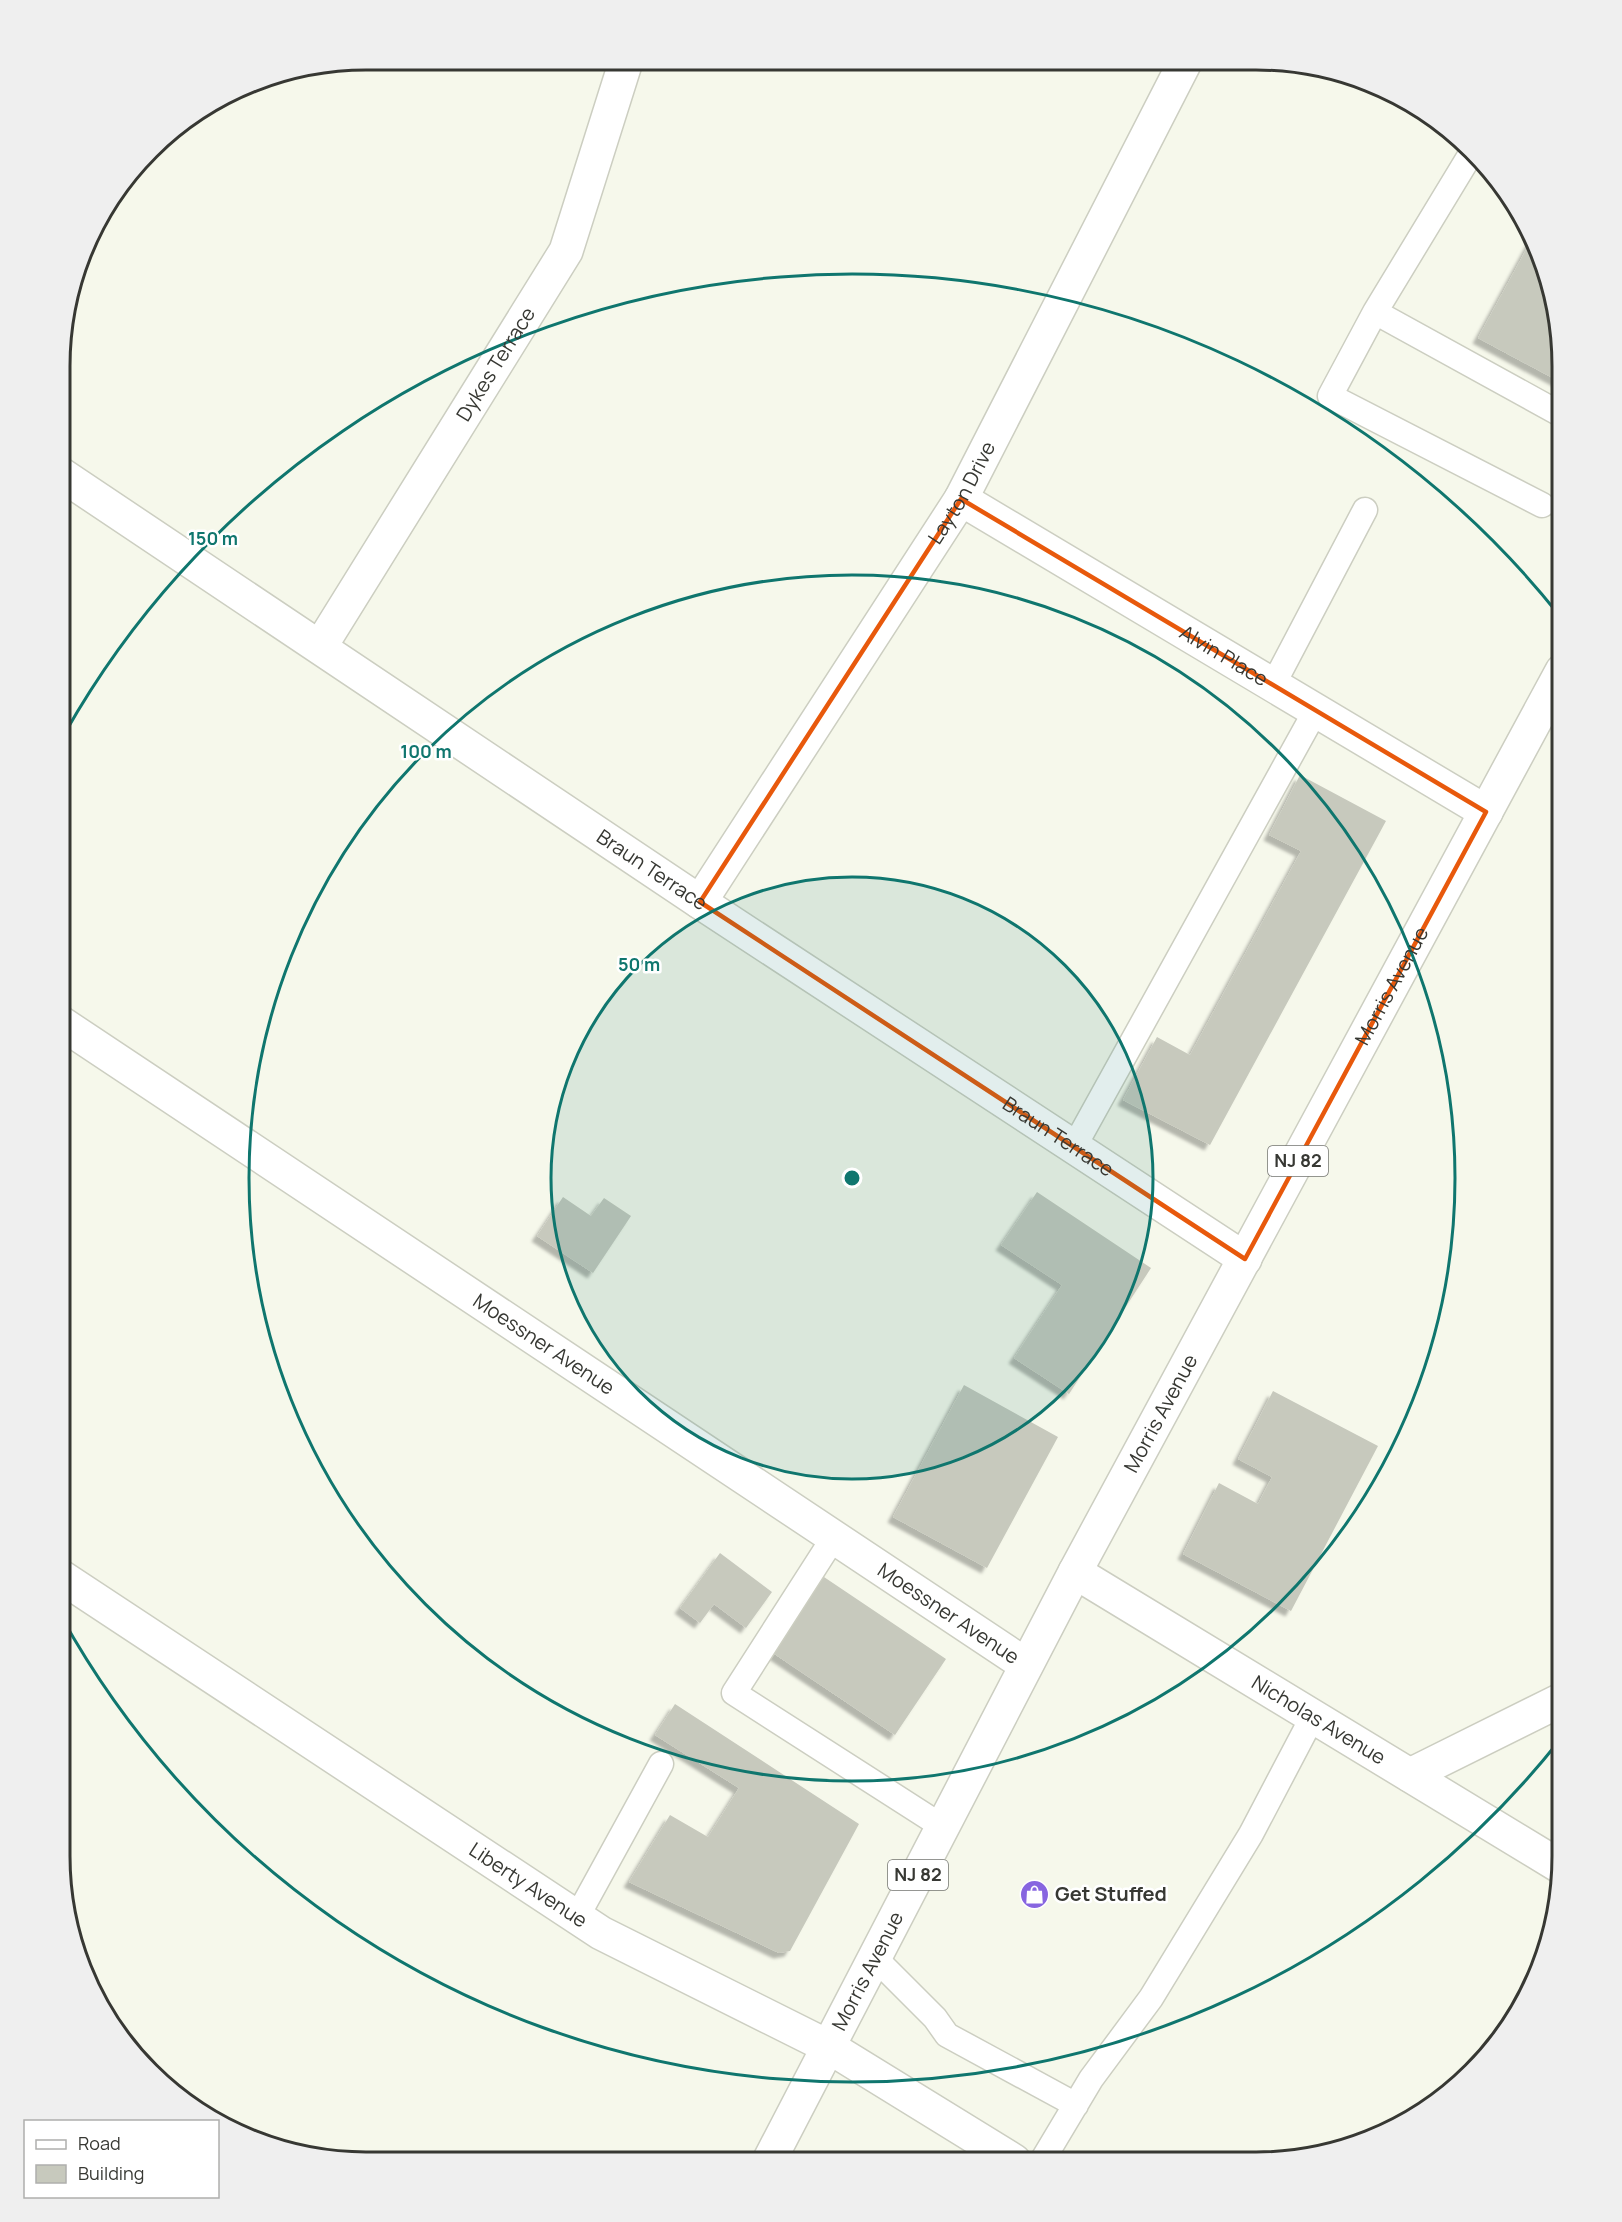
<svg xmlns="http://www.w3.org/2000/svg" width="1622" height="2222" font-family="Manrope,sans-serif">
  <defs>
    <filter id="shadow"><feDropShadow dx="-5.5" dy="5.5" stdDeviation="1.5" flood-color="#0004"/></filter>
  </defs>
  <rect width="100%" height="100%" fill="#f6f8eb"/>
  <path fill="#c7c9bd" filter="url(#shadow)" d="M1533 237 1552 288 1562 366V383L1478 338Z
    M1300 775 1386 821 1210 1145 1123 1100 1157 1037 1190 1055 1301 851 1269 835Z
    M1037 1192 1151 1268 1069 1394 1014 1358 1062 1285 1001 1245Z
    M563 1197 591 1216 604 1198 631 1216 593 1273 537 1236Z
    M964 1385 1058 1437 987 1568 893 1517Z
    M1273 1391 1378 1446 1291 1611 1183 1554 1219 1483 1258 1504 1272 1477 1238 1459Z
    M720 1553 772 1592 746 1628 714 1604 700 1623 680 1608Z
    M821 1575 946 1659 895 1735 770 1651Z
    M675 1704 859 1824 790 1951 779 1953 629 1882 670 1815 708 1837 739 1788 655 1735Z"/>
  <g fill="none" stroke-linecap="round" stroke-linejoin="round">
    <defs>
      <path id="service" d="M1472 152 1375 312 1562 415
        M1375 312 1330 396 1542 505
        M1273 685 1365 510
        M1074 1147 1316 710
        M834 1537 734 1693 943 1827
        M577 1917 661 1764
        M875 1958 935 2018 947 2035 1076 2105
        M1042 2161 1091 2079 1151 1998 1251 1834 1313 1716"/>
      <g id="minor">
        <path id="s1" d="M62 475 700 902 1245 1259"/>
        <path id="s2" d="M961 499 1486 812"/>
        <path id="s3" d="M320 647 566 251 626 61"/>
        <path id="s4" d="M700 902 961 499 1185 62"/>
        <path id="s5" d="M61 1023 1026 1665"/>
        <path id="s6" d="M1075 1572 1561 1867"/>
        <path d="M1410 1775 1561 1700"/>
      </g>
      <g id="tertiary">
        <path id="s7" d="M60 1576 601 1933 829 2047 1014 2161"/>
      </g>
      <g id="primary">
        <path id="s8" d="M769 2161 1075 1572 1562 671"/>
      </g>
    </defs>
    <use href="#service" stroke="#cccec1" stroke-width="27"/>
    <use href="#minor" stroke="#cccec1" stroke-width="36"/>
    <use href="#tertiary" stroke="#cccec1" stroke-width="36"/>
    <use href="#primary" stroke="#cccec1" stroke-width="36"/>
    <use href="#service" stroke="#fff" stroke-width="24"/>
    <use href="#minor" stroke="#fff" stroke-width="33"/>
    <use href="#tertiary" stroke="#fff" stroke-width="33"/>
    <use href="#primary" stroke="#fff" stroke-width="33"/>
  </g>
  <path fill="none" stroke="#e8590c" stroke-width="4.5" stroke-linejoin="round" d="M961 499 1486 812 1245 1259 700 902Z"/>
  <circle cx="852" cy="1178" r="301" fill="#0f766e" fill-opacity=".12"/>
  <g fill="none" stroke="#0f766e" stroke-width="3">
    <circle cx="852" cy="1178" r="301"/>
    <circle cx="852" cy="1178" r="603"/>
    <path d="M1559 1741A904 904 0 0 1 61 1616M65 733A904 904 0 0 1 1559 615"/>
  </g>
  <defs>
    <symbol id="shop-disc" viewBox="-11 -11 22 22"><circle r="9.5" fill="#8765e0" stroke="#fff"/><path d="M-5-2.5h2.3a2.7 3.5 0 0 1 5.4 0H5L5.5 6h-11ZM-1.5-2.5h3a1.5 2.3 0 0 0-3 0Z" fill="#fff"/></symbol>
  </defs>
  <g fill-rule="evenodd">
    <use href="#shop-disc" x="1018" y="1878" width="33" height="33"/>
  </g>
  <g text-anchor="middle" stroke-width="5" stroke-linejoin="round" paint-order="stroke">
    <g fill="#fff" stroke="#737470" stroke-width="1.5">
      <rect x="1268" y="1146" width="60" height="30" rx="4.5"/>
      <rect x="888" y="1860" width="60" height="30" rx="4.5"/>
    </g>
    <g font-size="18" font-weight="bold" fill="#373833">
      <text x="1298" y="1167">NJ 82</text>
      <text x="918" y="1881">NJ 82</text>
    </g>
    <g font-size="20" fill="#373833" stroke="#fff">
      <text dy="7" stroke="none"><textPath href="#s3" startOffset="333">Dykes Terrace</textPath></text>
      <text dy="7" stroke="none"><textPath href="#s4" startOffset="486">Layton Drive</textPath></text>
      <text dy="7" stroke="none"><textPath href="#s2" startOffset="306">Alvin Place</textPath></text>
      <text dy="7" stroke="none"><textPath href="#s1" startOffset="710">Braun Terrace</textPath></text>
      <text dy="7" stroke="none"><textPath href="#s8" startOffset="1330">Morris Avenue</textPath></text>
      <text dy="7" stroke="none"><textPath href="#s1" startOffset="1196">Braun Terrace</textPath></text>
      <text dy="7" stroke="none"><textPath href="#s5" startOffset="580">Moessner Avenue</textPath></text>
      <text dy="7" stroke="none"><textPath href="#s8" startOffset="844">Morris Avenue</textPath></text>
      <text dy="7" stroke="none"><textPath href="#s5" startOffset="1066">Moessner Avenue</textPath></text>
      <text dy="7" stroke="none"><textPath href="#s6" startOffset="285">Nicholas Avenue</textPath></text>
      <text dy="7" stroke="none"><textPath href="#s7" startOffset="561">Liberty Avenue</textPath></text>
      <text dy="7" stroke="none"><textPath href="#s8" startOffset="214">Morris Avenue</textPath></text>
    </g>
    <g font-size="20" font-weight="bold" fill="#373833" stroke="#fff" text-anchor="start">
      <text x="1055" y="1901">Get Stuffed</text>
    </g>
  </g>
  <path d="M0 0H1622V2222H0ZM366 70H1256A296 296 0 0 1 1552 366V1856A296 296 0 0 1 1256 2152H366A296 296 0 0 1 70 1856V366A296 296 0 0 1 366 70Z" fill="#efefef" fill-rule="evenodd"/>
  <path fill="none" stroke="#373833" stroke-width="3" d="M366 70H1256A296 296 0 0 1 1552 366V1856A296 296 0 0 1 1256 2152H366A296 296 0 0 1 70 1856V366A296 296 0 0 1 366 70Z"/>
  <circle cx="852" cy="1178" r="9" fill="#0f766e" stroke="#fff" stroke-width="3"/>
  <g font-size="18" text-anchor="middle" font-weight="bold" fill="#0f766e" stroke="#fff" stroke-width="5" stroke-linejoin="round" paint-order="stroke">
    <text x="213" y="545">150 m</text>
    <text x="426" y="758">100 m</text>
    <text x="639" y="971">50 m</text>
  </g>
  <rect x="24" y="2120" width="195" height="78" fill="#ffffff" stroke="#afafad" stroke-width="1.5"/>
  <rect x="36" y="2140" width="30" height="9" fill="#ffffff" stroke="#afafad" stroke-width="1.5"/>
  <text x="78" y="2150" font-size="18" fill="#373833">Road</text>
  <rect x="36" y="2165" width="30" height="18" fill="#c7c9bd" stroke="#afafad" stroke-width="1.5"/>
  <text x="78" y="2180" font-size="18" fill="#373833">Building</text>
</svg>
